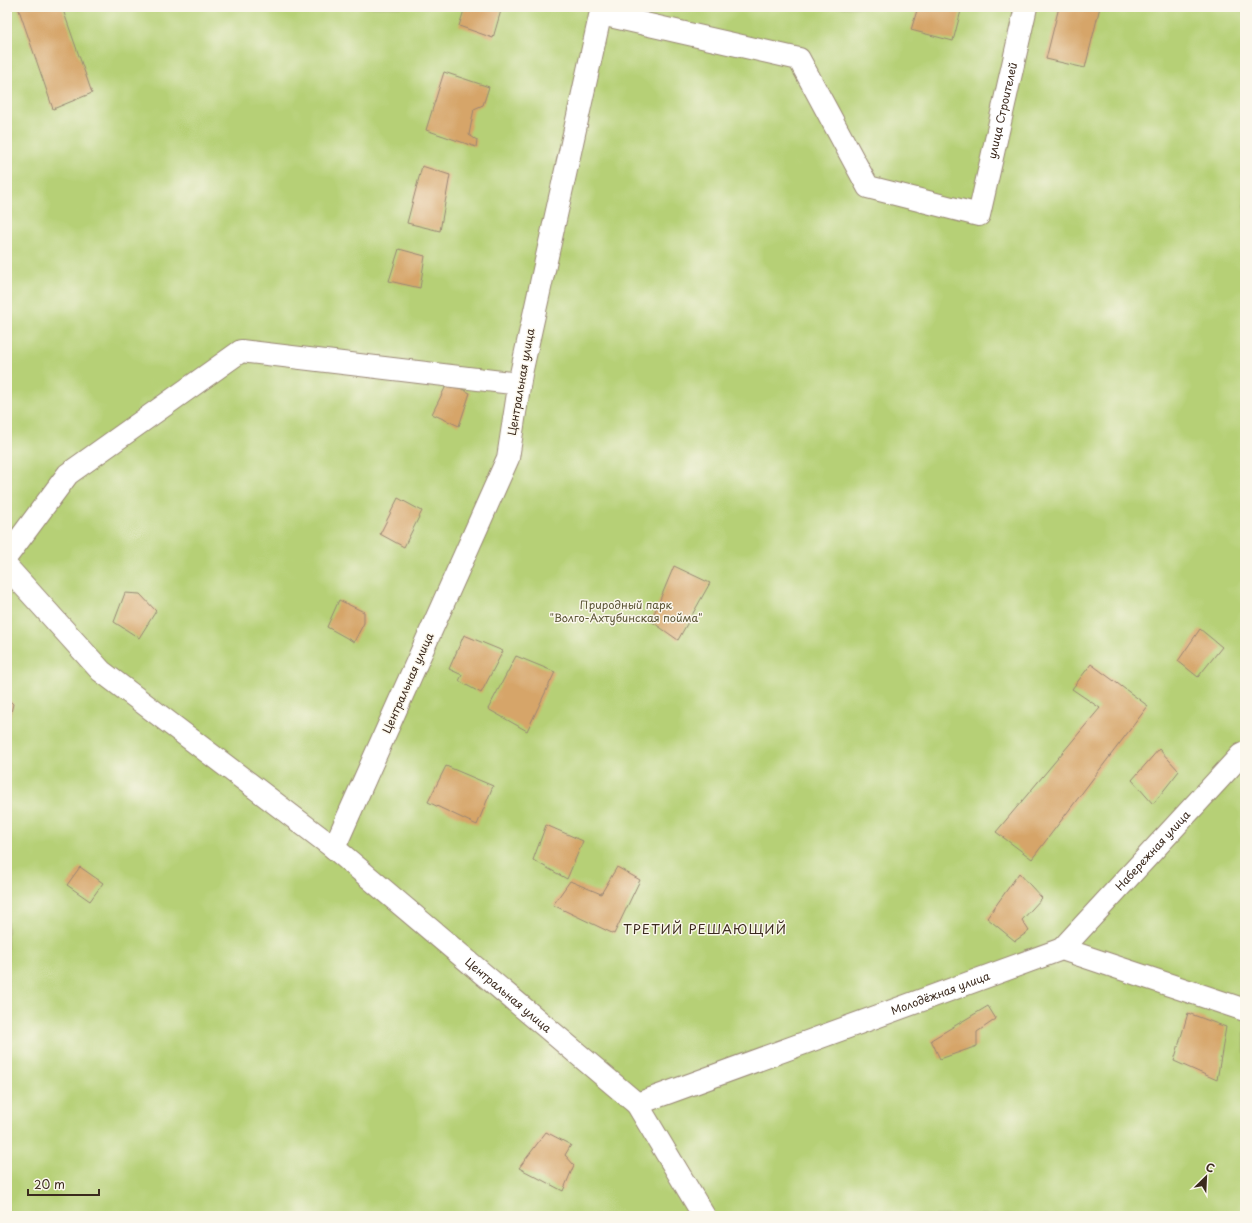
<svg xmlns="http://www.w3.org/2000/svg" width="1252" height="1223" font-family="'Playpen Sans',sans-serif">
  <rect width="100%" height="100%" fill="#fbf7ec"/>
  <filter id="ink" filterUnits="userSpaceOnUse"><feTurbulence type="fractalNoise" baseFrequency=".025" numOctaves="2"/><feDisplacementMap in="SourceGraphic" scale="8" xChannelSelector="R" yChannelSelector="G"/><feConvolveMatrix kernelMatrix="1 2 1 2 8 2 1 2 1" color-interpolation-filters="sRGB"/></filter>
  <filter id="wash" filterUnits="userSpaceOnUse"><feTurbulence type="fractalNoise" baseFrequency=".012" numOctaves="4" result="noise"/><feDisplacementMap in="SourceGraphic" scale="16" xChannelSelector="R" yChannelSelector="G"/><feGaussianBlur stdDeviation="0.9" result="paint"/><feColorMatrix in="noise" values="0 0 0 0 0 0 0 0 0 0 0 0 0 0 0 0 0 1.4 0 .05"/><feComposite in="paint" operator="in"/></filter>
  <g filter="url(#wash)">
    <rect width="100%" height="100%" fill="#f6e3cb"/>
    <path fill="#b6d076" stroke="#787d4a" d="M7 7H1245V1216H7Z"/>
    <g id="blocks">
      <path fill="#d6a569" d="M18 7H62L92 93 53 109Z
        M465 7 471 9 472 7H502L493 38 459 26Z
        M918 7H962L953 41 911 30Z
        M1059 7H1100L1085 68 1046 59Z
        M444 72 489 87 483 105 474 109 469 135 477 140 476 147 426 130Z
        M422 166 450 175 440 231 407 223Z
        M399 249 425 256 420 288 389 281Z
        M448 382 470 393 459 426 432 414Z
        M398 498 422 511 404 547 380 534Z
        M674 566 710 583 678 640 651 621Z
        M125 593 140 594 156 611 139 638 114 622Z
        M339 600 364 612V623L354 642 327 627Z
        M1200 629 1222 647 1198 677 1178 661Z
        M464 635 503 651 481 693 459 681 462 675 449 669Z
        M516 656 555 672 527 731 488 709Z
        M1091 664 1148 706 1032 859 996 832 1100 708 1072 689Z
        M7 698 13 704 8 725H7Z
        M1159 749 1179 771 1153 804 1132 780Z
        M446 766 493 786 477 825 428 802Z
        M546 825 583 841 567 879 533 860Z
        M80 867 103 883 90 901 67 885Z
        M617 867 640 880 614 934 553 905 570 881 601 894Z
        M1019 873 1042 898 1022 920 1029 931 1015 941 987 918Z
        M988 1006 996 1019 977 1032V1046L940 1059 931 1040Z
        M1188 1013 1226 1027 1217 1080 1174 1061Z
        M546 1132 571 1145 565 1155 574 1165 563 1191 519 1168Z"/>
    </g>
  </g>
  <g filter="url(#ink)">
    <use href="#blocks" fill-opacity="0" stroke="#988674" stroke-width="1"/>
    <g fill="none" stroke-linecap="round" stroke-linejoin="round">
      <defs>
        <g id="minor">
          <path id="s1" d="M602 7 521 374 508 458 334 848 637 1104 704 1216"/>
          <path id="s2" d="M601 14 799 59 868 187 979 215 1026 7"/>
          <path d="M7 556 68 474 241 351 519 384"/>
          <path d="M7 567 101 671 334 848"/>
          <path id="s3" d="M1062 949 1241 755 1245 753"/>
          <path id="s4" d="M637 1104 1062 949 1245 1010"/>
        </g>
      </defs>
      <use href="#minor" stroke="#988674" stroke-width="24"/>
      <use href="#minor" stroke="#fff" stroke-width="22"/>
    </g>
  </g>
  <g text-anchor="middle" stroke-width="3" stroke-linejoin="round" paint-order="stroke">
    <g font-size="11" fill="#3b2a1e" stroke="#fbf7ec">
      <text dy="4" stroke="none"><textPath href="#s2" startOffset="570">улица Строителей</textPath></text>
      <text transform="translate(521 382) rotate(-80)" y="4">Центральная улица</text>
      <text transform="translate(408 683) rotate(-66)" y="4">Центральная улица</text>
      <text dy="4" stroke="none"><textPath href="#s3" startOffset="134">Набережная улица</textPath></text>
      <text dy="4" stroke="none"><textPath href="#s4" startOffset="323">Молодёжная улица</textPath></text>
      <text dy="4" stroke="none"><textPath href="#s1" startOffset="1116">Центральная улица</textPath></text>
    </g>
    <g font-size="11" fill="#5a5434" stroke="#fbf7ec">
      <text x="626" y="609">Природный парк<tspan x="626" dy="13">"Волго-Ахтубинская пойма"</tspan></text>
    </g>
    <g font-size="13" letter-spacing="1" fill="#3b2a1e" stroke="#fbf7ec">
      <text x="705" y="934">ТРЕТИЙ РЕШАЮЩИЙ</text>
    </g>
  </g>
  <rect width="1252" height="1223" fill="none" stroke="#fbf7ec" stroke-width="24"/>
  <g transform="translate(1206 1177) rotate(24)" stroke="#fbf7ec" stroke-width="3" paint-order="stroke">
  <path d="M0-3L7 15L0 10L-7 15Z" fill="#3b2a1e"/>
  <text y="-6" font-size="11" font-weight="bold" text-anchor="middle" fill="#3b2a1e">С</text>
  </g>
  <path d="M28 1189v6h71v-6" fill="none" stroke="#3b2a1e" stroke-width="2"/>
  <text x="34" y="1189" font-size="12" fill="#3b2a1e" stroke="#fbf7ec" stroke-width="3" paint-order="stroke">20 m</text>
</svg>
